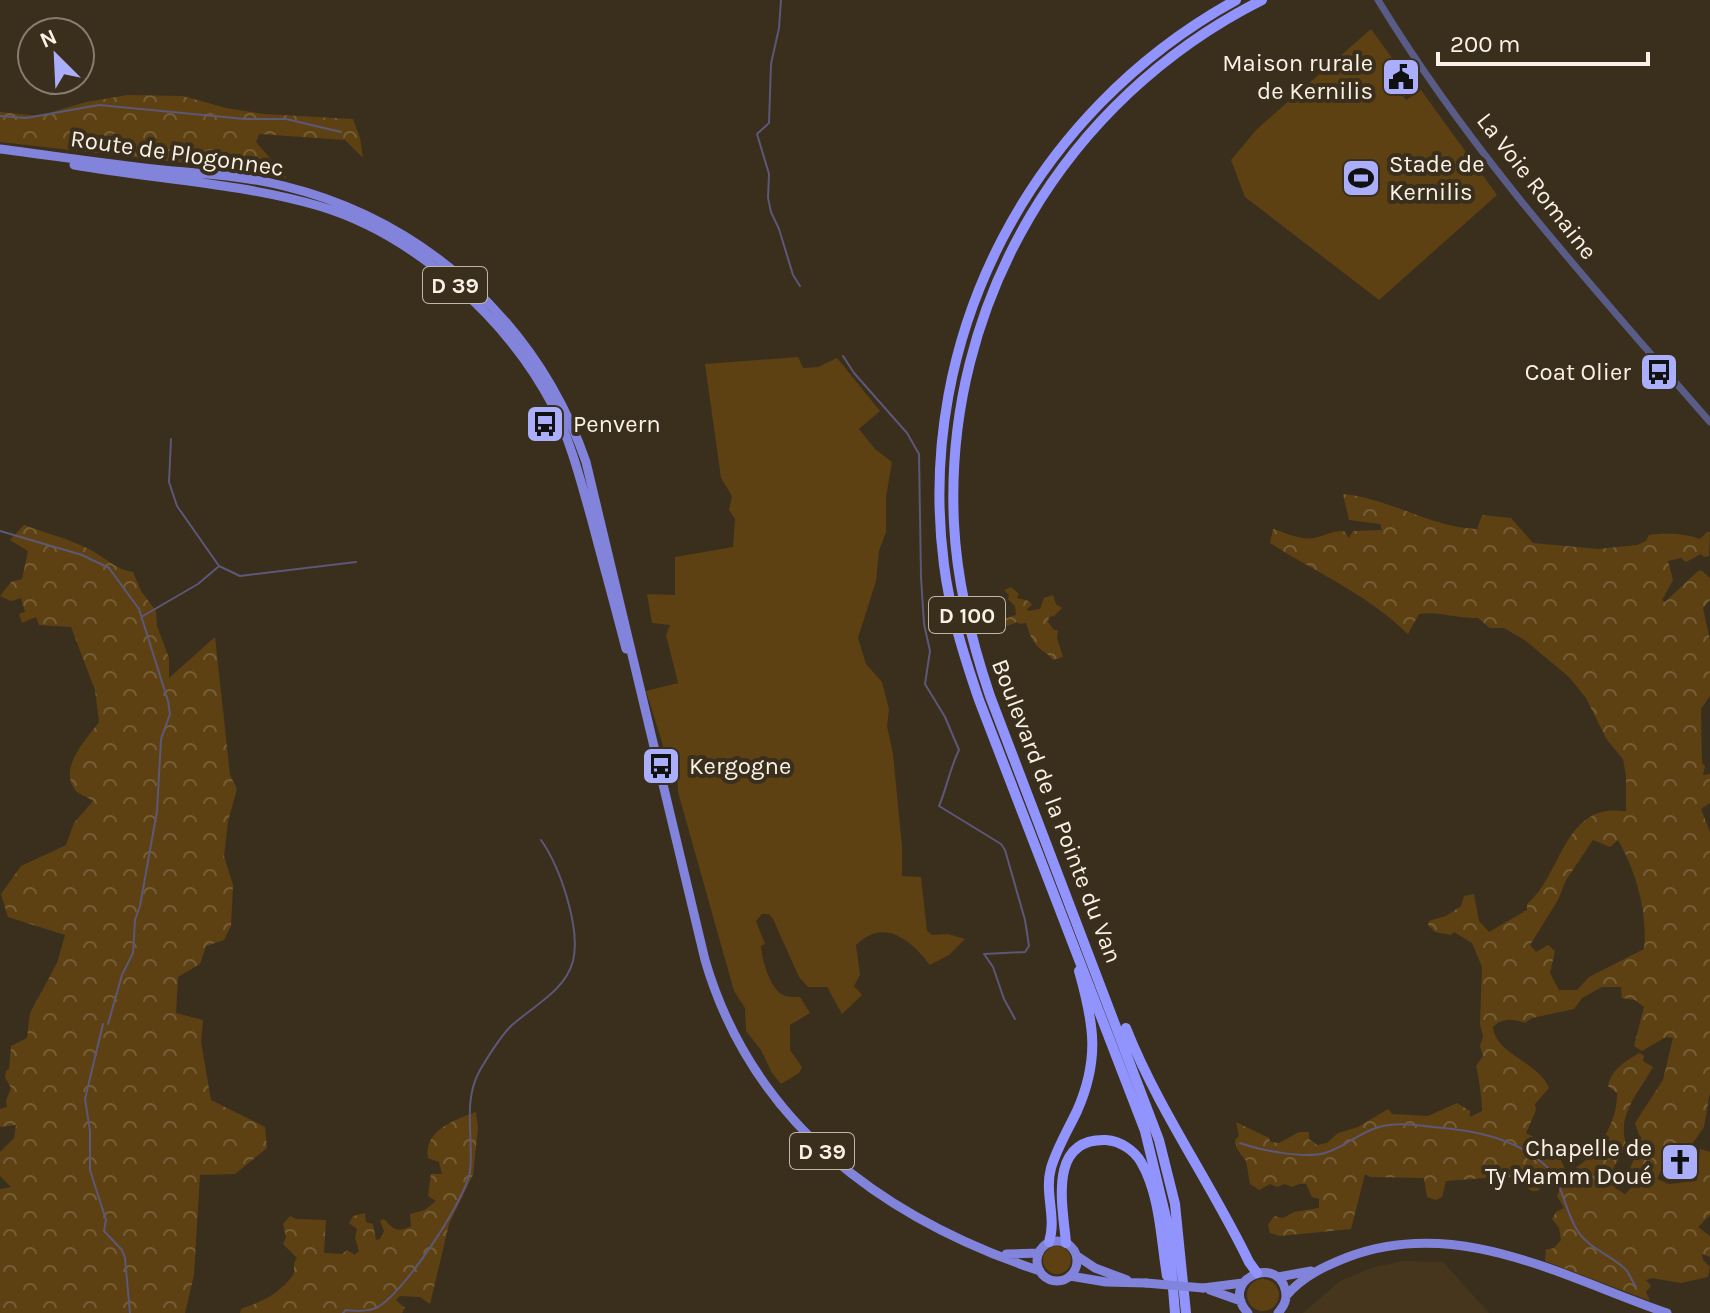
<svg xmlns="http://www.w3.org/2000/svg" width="1710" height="1313" font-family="Karla,sans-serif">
  <defs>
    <pattern id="forest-crowns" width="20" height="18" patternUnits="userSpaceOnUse" patternTransform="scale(2)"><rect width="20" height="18" fill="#5d4113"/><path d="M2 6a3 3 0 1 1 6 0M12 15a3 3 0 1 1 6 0" fill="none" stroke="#755d35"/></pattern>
  </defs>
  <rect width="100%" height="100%" fill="#3a2e1d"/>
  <path fill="#46361e" d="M1403 1261 1443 1262 1489 1313H1303L1340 1281 1374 1267Z"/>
  <path fill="#5d4113" d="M1371 29 1400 69 1390 78 1406 100 1421 90 1497 195 1379 300 1245 197 1231 160 1257 129Z
    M798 357 803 368 818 367 837 358 880 411 859 429 875 449 892 462 886 497V532L879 551 876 581 858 638 866 664 882 682 889 709 887 726 893 754 902 846V876L921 877 927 931 932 935 948 934 965 939 949 955 930 965C911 940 884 917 856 945L860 975 854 986 862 995 842 1014 827 987H808L799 977 773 919 769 914H762L756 921 765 944 761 946C762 960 769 985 781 994 786 997 793 997 800 997L810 1013 790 1025V1050L802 1067 799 1073 781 1084 772 1073 761 1050 746 1031 745 1008 734 991 678 792 677 773 666 755 646 691 678 683 666 635 670 625 652 623 647 594 675 595V557L733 547 735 519 729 510 732 496 721 478 705 364Z
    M1043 1260a14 14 0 1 1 28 0a14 14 0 1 1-28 0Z
    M1247 1295a16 16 0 1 1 32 0a16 16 0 1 1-32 0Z"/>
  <path fill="url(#forest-crowns)" fill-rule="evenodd" d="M128 95 183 96 226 108 264 114 353 119 360 138 363 158 345 140 259 134 256 142 287 178 238 169 0 142V112L39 116 86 102Z
    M1343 494C1389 498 1432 528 1477 529L1482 515 1511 518 1533 543 1598 549 1637 545 1646 541 1649 535C1664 533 1685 533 1700 539L1707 532H1710L1709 556 1704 557 1701 554 1686 562 1681 558 1668 561 1673 580 1662 600 1665 602 1697 572 1701 570 1710 578V600L1703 608 1710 640V696L1701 709 1702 763 1705 766 1703 775 1710 774V803L1701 809 1710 832V1092L1704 1127 1688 1150 1668 1155 1657 1179 1669 1184 1697 1181 1700 1149 1710 1152V1215L1698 1227 1710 1236V1257L1702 1254 1703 1260 1710 1267 1708 1277 1681 1283 1652 1278 1646 1280 1651 1286 1646 1292 1650 1301 1545 1261 1546 1250 1554 1248 1561 1240 1559 1228 1552 1219 1556 1212 1564 1208 1557 1196 1560 1187 1553 1172 1547 1173 1545 1182 1538 1191H1532L1517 1180 1491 1171 1486 1178 1446 1181 1442 1197 1436 1200 1427 1197 1424 1178 1370 1177 1365 1174 1351 1229 1280 1236 1270 1233 1268 1225 1274 1216 1283 1218 1294 1212 1319 1208V1199L1312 1197 1306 1184H1299L1292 1187 1285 1184 1277 1187 1270 1184 1259 1190 1250 1184 1246 1161 1237 1149 1235 1140 1239 1136 1236 1122 1269 1138 1270 1142 1279 1143 1299 1132H1309V1139L1317 1145 1327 1143 1338 1133 1358 1127 1388 1109 1392 1114 1428 1116 1457 1103 1470 1111V1117L1482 1111C1483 1106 1478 1071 1476 1066L1483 1056 1480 1046 1483 1036 1480 1024 1482 967 1472 943 1454 932 1451 935 1435 932 1428 925 1429 921 1446 916 1461 906 1464 896 1474 894 1479 921 1489 932 1527 910V904C1558 879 1563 817 1607 811 1613 810 1620 811 1626 811V776L1623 759 1607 740 1586 698 1569 677 1526 641 1504 628H1490L1478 618C1458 619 1439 611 1419 614L1408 634C1364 592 1320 575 1270 543L1273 529C1287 533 1303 542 1318 537 1328 534 1333 531 1344 531L1349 538 1353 531 1382 530 1380 524 1349 520ZM1593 840 1610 847 1618 840C1636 871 1648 913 1644 949L1589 977 1577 990H1559L1550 973 1555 951 1548 945 1536 952 1530 945 1558 900 1566 880ZM1602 987H1621L1622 998 1635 1000 1644 1007 1634 1046 1642 1051 1666 1037 1673 1038 1663 1080 1635 1123 1641 1141 1629 1171 1634 1185 1625 1194 1615 1188 1616 1181 1612 1174C1613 1164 1622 1156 1627 1146 1615 1117 1639 1092 1653 1067L1643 1061 1644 1056 1640 1053C1626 1060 1611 1070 1608 1086L1617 1093C1618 1124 1594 1160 1567 1173L1555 1148 1526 1133 1536 1110 1535 1104 1549 1088C1538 1061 1496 1055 1493 1027 1502 1017 1514 1019 1525 1023L1532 1018 1574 1009 1582 998Z
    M24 525C46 533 69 539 89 549 105 557 116 570 133 572L141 591 156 611 157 626 169 658V678L215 637 230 775 237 789 228 821 224 856 233 885 231 926 224 940 206 946 200 964 178 977 176 1013 203 1020 201 1042 211 1100 265 1127 267 1148 235 1174 200 1175 194 1275 185 1313H0V1189L11 1187 0 1176V1152L14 1138 16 1125 0 1127V1109L7 1107 6 1101 11 1088 5 1077 6 1071 9 1069 11 1046 27 1038 30 1013 57 963 65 935 8 917 1 894 21 866 66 845 74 823 93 801C89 798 79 794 76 791 57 768 87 739 99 722L95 690 71 627 39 625 36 617 22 623 19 614 25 612 21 598 11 601 0 596 11 582 22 579 28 551 10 540Z
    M1011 587 1019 594 1017 598 1029 601 1032 605 1027 609 1029 611 1040 609 1044 598 1053 595 1056 604 1062 608 1054 616 1049 617 1048 622 1054 630H1058L1057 638 1063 657 1053 660C1048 653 1043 652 1038 647 1031 640 1029 632 1026 623L1020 624 1017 622 1007 626 1003 623V619L1016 615 1015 606 1008 599 1009 595 1004 590Z
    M476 1112 478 1128 473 1175 449 1224 430 1304 420 1297 400 1296 396 1300 405 1308 402 1313H240L241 1309C264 1301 279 1294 294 1274V1263L297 1258 283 1244 286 1237 283 1224 290 1216 296 1219 326 1220 324 1253 342 1254 347 1250 355 1255 359 1251 355 1238 357 1229 349 1223 353 1216 365 1213 366 1222 373 1224 376 1240 380 1239 384 1231 380 1221 384 1219C394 1230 397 1233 411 1226L410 1214 425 1210 436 1201 428 1196 431 1174H442L439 1162 428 1158C423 1130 457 1119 476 1112Z"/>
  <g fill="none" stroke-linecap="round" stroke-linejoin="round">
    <path stroke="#5d5778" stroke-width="2" d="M781 0 779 28 771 64 769 123 757 134 769 174 768 198 771 212 779 229 793 275 800 286
      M0 116 26 118 99 105 245 119H286L341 132
      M843 356 854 373 907 433 919 454 921 577 924 624 930 651 925 684 945 717 959 750C950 768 947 787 939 806L1001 844 1005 850 1025 920 1029 946 1025 952 984 954 993 967 1004 999 1015 1019
      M171 439 169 482 177 506 219 566 240 576 356 562
      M0 531 82 555 109 568 139 609 168 701 170 714 161 739 157 811 140 906 135 920 133 953 122 975 108 1024
      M143 616 198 584 218 567
      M103 1024 85 1099 90 1131V1170L106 1220 104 1231 122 1250 125 1258 130 1313
      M1240 1143C1259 1150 1305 1159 1325 1153 1345 1147 1358 1133 1379 1127 1396 1122 1415 1125 1433 1127 1473 1130 1517 1138 1547 1167 1564 1185 1565 1214 1579 1233 1591 1250 1614 1256 1627 1271 1630 1276 1633 1282 1636 1287
      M343 1313 346 1310C356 1311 366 1312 376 1308 402 1296 466 1200 470 1171 474 1137 462 1102 480 1070 489 1055 499 1038 511 1026 533 1006 565 991 573 961 581 928 560 867 541 840"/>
    <path stroke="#595c87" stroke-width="7" d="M1378 0C1472 155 1592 286 1710 422"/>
    <path stroke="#8284dc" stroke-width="9" d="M0 149C54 156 109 164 163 170 203 174 245 176 284 186 426 221 538 324 586 462L705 960C753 1124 884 1219 1040 1271
      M74 165C155 179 240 183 319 206 415 235 507 318 553 406 571 442 581 482 592 521 603 563 615 606 626 649
      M1037 1261a20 20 0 1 1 40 0a20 20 0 1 1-40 0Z
      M1006 1254 1039 1253
      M1077 1256 1095 1268 1127 1280
      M1070 1276 1106 1282 1146 1283
      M1278 1277 1311 1271
      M1203 1288 1243 1283
      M1210 1290 1241 1301
      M1286 1296C1303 1276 1325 1266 1348 1257 1458 1215 1565 1278 1667 1313
      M1248 1313C1218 1281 1276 1254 1285 1289 1288 1299 1284 1306 1278 1313"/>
    <path stroke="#9294fe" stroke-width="10" d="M1126 1028C1159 1111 1211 1183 1249 1262L1257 1273
      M1049 1242C1057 1218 1044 1193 1051 1168 1057 1148 1068 1130 1077 1111 1100 1059 1094 1024 1079 971
      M1066 1243C1063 1207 1047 1138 1106 1140 1120 1141 1134 1150 1141 1162 1160 1194 1161 1240 1167 1276
      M1175 1313 1168 1226 1145 1131 979 700C964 656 950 612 944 565 914 334 1034 111 1236 0
      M1186 1313 1175 1204 1159 1140 990 696C971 640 957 583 954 524 943 304 1065 99 1262 0"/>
    <path stroke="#8284dc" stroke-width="9" d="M1146 1283 1203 1288"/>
  </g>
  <defs>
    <symbol id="civic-square" viewBox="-11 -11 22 22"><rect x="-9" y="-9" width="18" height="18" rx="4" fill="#abaffb" stroke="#3a2e1d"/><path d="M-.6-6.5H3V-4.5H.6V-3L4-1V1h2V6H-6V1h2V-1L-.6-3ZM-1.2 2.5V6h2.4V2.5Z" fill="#111"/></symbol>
    <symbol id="stadium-square" viewBox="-11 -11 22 22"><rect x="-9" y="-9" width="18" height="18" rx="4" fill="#abaffb" stroke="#3a2e1d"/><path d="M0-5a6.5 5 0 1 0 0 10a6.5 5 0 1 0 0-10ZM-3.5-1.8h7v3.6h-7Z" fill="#111"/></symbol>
    <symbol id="bus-square" viewBox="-11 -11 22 22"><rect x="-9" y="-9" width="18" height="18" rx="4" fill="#abaffb" stroke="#3a2e1d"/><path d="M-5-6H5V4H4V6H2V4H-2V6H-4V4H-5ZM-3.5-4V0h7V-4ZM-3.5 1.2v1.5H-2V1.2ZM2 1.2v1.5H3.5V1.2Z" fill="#111"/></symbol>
    <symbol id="church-square" viewBox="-11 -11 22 22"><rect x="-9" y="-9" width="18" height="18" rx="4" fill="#abaffb" stroke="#3a2e1d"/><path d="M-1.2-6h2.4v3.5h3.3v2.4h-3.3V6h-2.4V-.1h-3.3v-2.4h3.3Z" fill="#111"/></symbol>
  </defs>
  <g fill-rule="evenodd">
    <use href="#civic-square" x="1379" y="55" width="44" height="44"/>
    <use href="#stadium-square" x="1339" y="156" width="44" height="44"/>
    <use href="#bus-square" x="1637" y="350" width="44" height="44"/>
    <use href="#bus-square" x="523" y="402" width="44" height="44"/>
    <use href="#bus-square" x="639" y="744" width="44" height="44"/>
    <use href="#church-square" x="1658" y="1140" width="44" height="44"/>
  </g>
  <g text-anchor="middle" stroke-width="8" stroke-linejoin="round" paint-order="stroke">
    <g fill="#3a2e1d" stroke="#c0b7aa" stroke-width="2">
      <rect x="423" y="267" width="64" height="36" rx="6"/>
      <rect x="929" y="597" width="76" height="36" rx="6"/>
      <rect x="790" y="1133" width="64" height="36" rx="6"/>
    </g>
    <g font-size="22" font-weight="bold" fill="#faf2e7">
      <text x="455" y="293">D 39</text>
      <text x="967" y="623">D 100</text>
      <text x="822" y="1159">D 39</text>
    </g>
    <g font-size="24" fill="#faf2e7" stroke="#3a2e1d" text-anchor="end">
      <text x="1373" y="71">Maison rurale<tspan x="1373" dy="28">de Kernilis</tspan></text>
      <text x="1389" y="172" text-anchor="start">Stade de<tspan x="1389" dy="28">Kernilis</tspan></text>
      <text x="1631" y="380">Coat Olier</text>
      <text x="573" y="432" text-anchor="start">Penvern</text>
      <text x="689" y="774" text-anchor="start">Kergogne</text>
      <text x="1652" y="1156">Chapelle de<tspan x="1652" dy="28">Ty Mamm Doué</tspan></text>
    </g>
    <g font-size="24" fill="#faf2e7" stroke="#3a2e1d">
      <text transform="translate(177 153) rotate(8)" y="8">Route de Plogonnec</text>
      <text transform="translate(1537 186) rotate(52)" y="8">La Voie Romaine</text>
      <text transform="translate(1057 811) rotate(69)" y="8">Boulevard de la Pointe du Van</text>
    </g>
  </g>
  <g transform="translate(56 56) rotate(336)"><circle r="38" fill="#3a2e1d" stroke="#877c6e" stroke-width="2"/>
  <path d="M0-6L14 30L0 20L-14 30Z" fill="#abaffb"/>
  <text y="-12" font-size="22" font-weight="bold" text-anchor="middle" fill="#faf2e7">N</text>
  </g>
  <path d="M1438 52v12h210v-12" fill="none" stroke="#faf2e7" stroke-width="4"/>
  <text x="1450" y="52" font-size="24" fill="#faf2e7" stroke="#3a2e1d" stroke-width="6" paint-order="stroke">200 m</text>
</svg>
